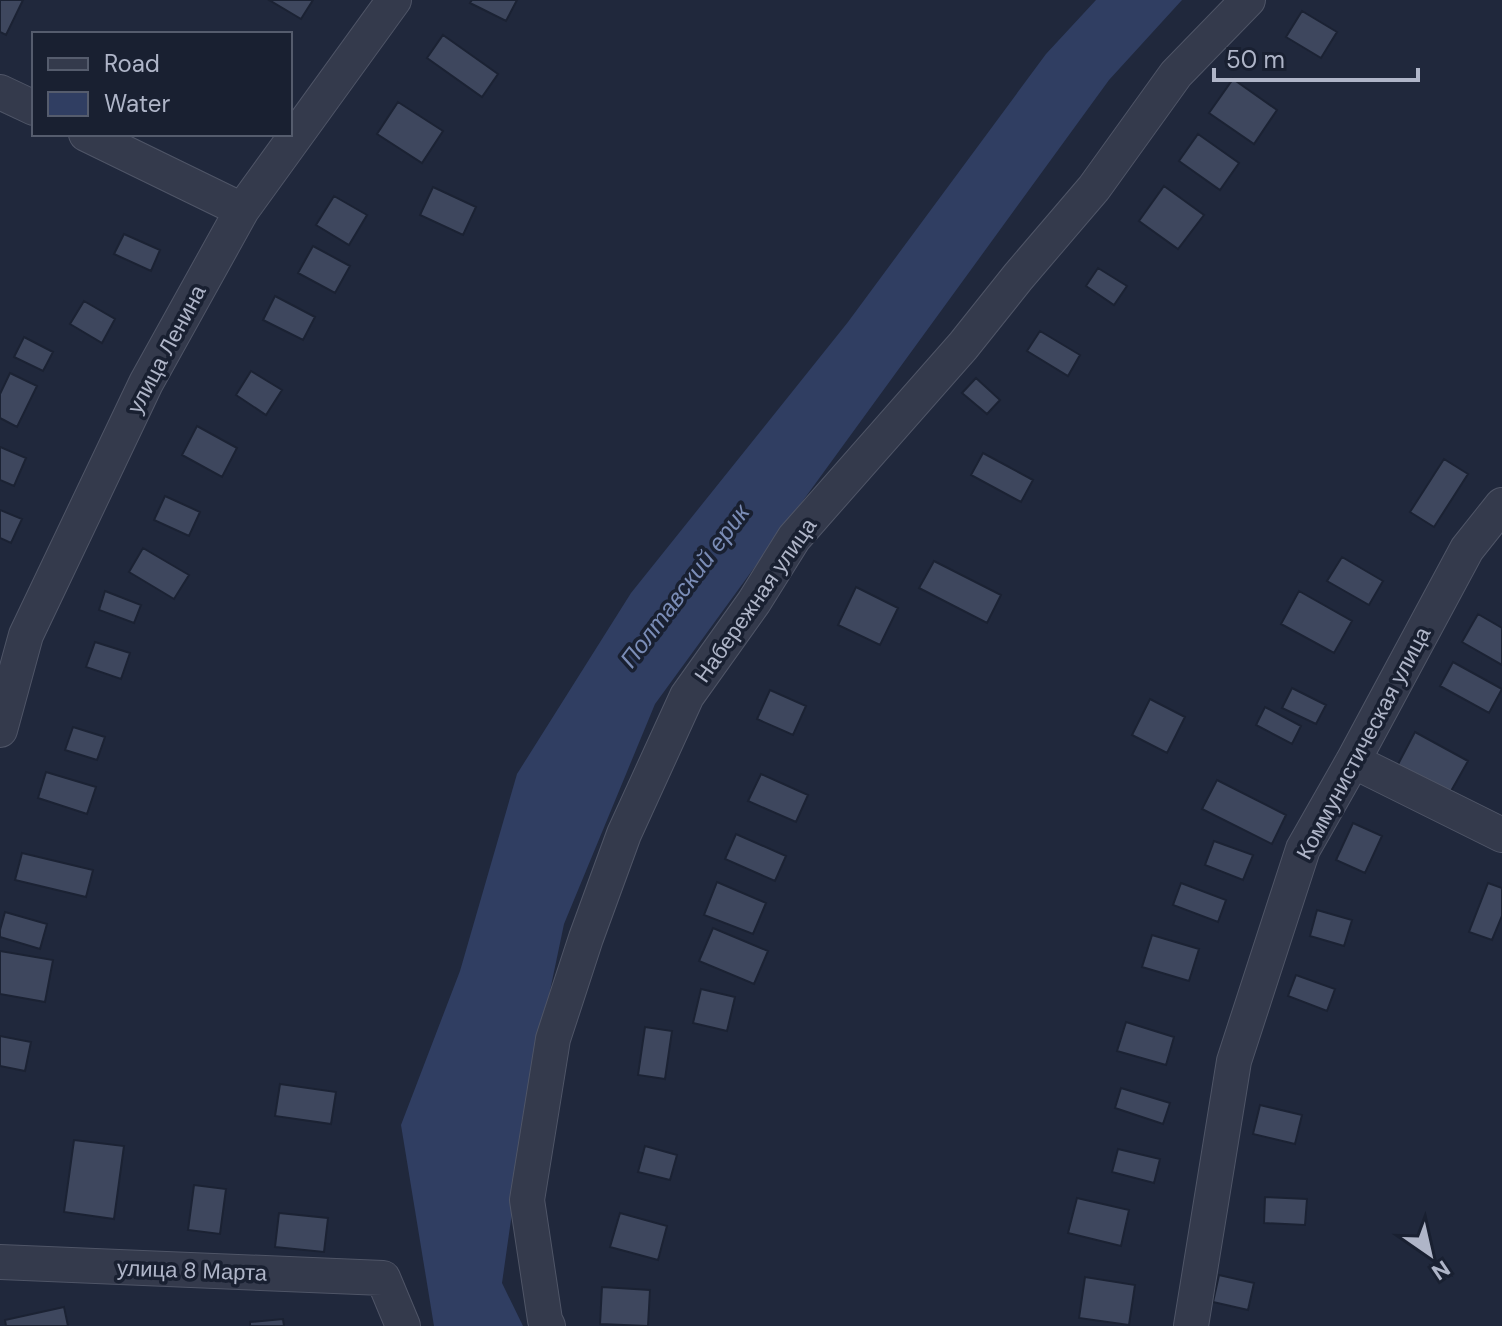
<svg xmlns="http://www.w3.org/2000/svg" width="1502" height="1326" font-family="'DM Sans',sans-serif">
  <rect width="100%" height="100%" fill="#20283c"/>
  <path fill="#303e62" d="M1096 0H1182L1109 80 655 704 564 924 530 1086 502 1283 523 1326H434L401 1125 460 971 517 774 631 593 848 322 1046 54Z"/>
  <path fill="#3e475e" stroke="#1b2233" stroke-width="2" d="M0 0H23L6 35 0 32Z
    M269 0H313L301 19Z
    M472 0H517L506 21 470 3Z
    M1302 11 1337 32 1321 58 1286 37Z
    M443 35 498 74 482 97 427 58Z
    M1233 79 1277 110 1254 144 1209 113Z
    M398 102 443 131 422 163 377 134Z
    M1198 134 1239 163 1220 190 1179 161Z
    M1164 186 1204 215 1178 249 1139 221Z
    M433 187 476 207 463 235 420 215Z
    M334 196 367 215 349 245 316 225Z
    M124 234 160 250 151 271 114 254Z
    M313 246 350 266 335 293 298 273Z
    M1098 268 1127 286 1114 305 1086 286Z
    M275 296 315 317 303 340 263 320Z
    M84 301 115 319 102 343 70 324Z
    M1040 331 1080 355 1068 376 1027 351Z
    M24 337 53 352 43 371 14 357Z
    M251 371 282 390 266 415 236 395Z
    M10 373 37 386 17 427 0 418V394Z
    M976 378 1000 400 987 414 962 393Z
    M197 426 237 448 222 477 182 455Z
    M0 447 26 458 14 486 0 480Z
    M983 453 1033 480 1021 502 971 475Z
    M1444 459 1468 474 1434 527 1410 512Z
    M165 496 200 512 189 536 154 520Z
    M0 510 22 519 11 543 0 538Z
    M143 548 189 575 174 599 129 572Z
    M1342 557 1383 581 1369 605 1327 581Z
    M934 561 1001 595 987 623 919 588Z
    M856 587 898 608 880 645 838 625Z
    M105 591 141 605 134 623 99 610Z
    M1299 591 1352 621 1334 653 1281 624Z
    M1478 614 1502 628V665L1462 642Z
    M95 642 130 653 121 679 86 667Z
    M1453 662 1502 689 1489 713 1440 686Z
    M1292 688 1326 705 1316 724 1282 708Z
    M770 690 806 706 793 735 757 719Z
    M1150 699 1185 717 1167 753 1132 735Z
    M1265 707 1301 726 1292 744 1256 725Z
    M73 727 105 737 97 760 65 750Z
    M1415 732 1468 761 1446 800 1394 772Z
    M46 772 96 787 87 814 38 798Z
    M761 774 808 795 796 822 748 801Z
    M1217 780 1286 815 1272 844 1202 809Z
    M1353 823 1382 836 1365 873 1336 860Z
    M736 834 786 856 775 881 725 859Z
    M1214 841 1253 855 1243 880 1205 865Z
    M22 853 93 870 86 897 15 880Z
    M717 882 766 903 753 934 704 915Z
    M1181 883 1226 900 1218 922 1173 905Z
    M1488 883 1502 888V916L1492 940 1469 932Z
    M1317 910 1352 920 1344 946 1310 936Z
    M5 912 47 924 40 949 0 937V930Z
    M713 928 768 951 754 984 699 961Z
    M1152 935 1199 949 1189 981 1142 967Z
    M0 951 53 960 45 1002 0 994Z
    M1296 975 1335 989 1327 1011 1288 996Z
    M701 989 735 997 727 1031 693 1023Z
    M1126 1022 1174 1037 1166 1065 1117 1051Z
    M645 1027 672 1031 665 1079 638 1075Z
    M0 1036 31 1042 25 1071 0 1066Z
    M280 1084 336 1092 331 1124 275 1116Z
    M1121 1088 1170 1103 1163 1124 1115 1108Z
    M1260 1105 1302 1115 1295 1144 1253 1134Z
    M74 1140 124 1146 114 1219 64 1212Z
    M645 1146 677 1155 670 1180 638 1172Z
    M1118 1149 1160 1159 1154 1183 1112 1172Z
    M194 1185 226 1189 220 1234 188 1230Z
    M1265 1197 1307 1199 1305 1225 1264 1223Z
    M1077 1198 1129 1210 1121 1246 1068 1233Z
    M279 1213 328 1218 324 1252 275 1247Z
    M620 1213 667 1226 658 1260 610 1247Z
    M1219 1275 1254 1283 1248 1310 1213 1302Z
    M1085 1277 1135 1285 1129 1325 1079 1318Z
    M602 1287 650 1290 648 1326 600 1324Z
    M64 1307 68 1326H6L5 1320Z
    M283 1319 284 1326H250V1322Z"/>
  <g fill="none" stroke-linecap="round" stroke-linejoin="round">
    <defs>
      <path id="minor" d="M0 92 34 108
        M86 134 242 210
        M0 730 26 635 146 383 242 210 394 0
        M1353 761 1502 835
        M0 1262 383 1278 403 1326
        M548 1326 545 1320 527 1200 553 1039 586 938 624 834 687 696 754 602 794 538 963 346 1018 277 1094 188 1176 74 1248 0
        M1191 1326 1234 1061 1303 849 1353 761 1467 549 1502 505"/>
    </defs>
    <use href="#minor" stroke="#4f5567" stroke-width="36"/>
    <use href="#minor" stroke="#343a4c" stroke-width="34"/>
  </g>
  <g text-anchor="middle" stroke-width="7" stroke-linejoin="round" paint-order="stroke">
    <g font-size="22" fill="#afb5c8" stroke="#192031">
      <text transform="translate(166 349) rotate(-62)" y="8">улица Ленина</text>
      <text transform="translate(755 600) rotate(-55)" y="8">Набережная улица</text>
      <text transform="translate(1363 743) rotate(-62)" y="8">Коммунистическая улица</text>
      <text transform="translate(192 1270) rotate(2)" y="8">улица 8 Марта</text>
    </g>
    <g font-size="24" font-style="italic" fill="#7b8db7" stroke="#192031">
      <text transform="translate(685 586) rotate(-53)" y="8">Полтавский ерик</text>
    </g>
  </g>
  <rect x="32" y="32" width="260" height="104" fill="#192031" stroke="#555c6d" stroke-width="2"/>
  <rect x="48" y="58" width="40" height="12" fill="#343a4c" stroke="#555c6d" stroke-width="2"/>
  <text x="104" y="72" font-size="24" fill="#afb5c8">Road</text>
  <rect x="48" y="92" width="40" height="24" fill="#303e62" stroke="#555c6d" stroke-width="2"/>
  <text x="104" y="112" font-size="24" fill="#afb5c8">Water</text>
  <g transform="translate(1430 1254) rotate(146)" stroke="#192031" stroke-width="6" paint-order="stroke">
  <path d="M0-6L14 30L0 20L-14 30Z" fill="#afb5c8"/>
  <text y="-12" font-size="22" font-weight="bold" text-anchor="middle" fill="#afb5c8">N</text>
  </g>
  <path d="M1214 68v12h204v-12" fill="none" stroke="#afb5c8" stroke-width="4"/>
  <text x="1226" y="68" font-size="24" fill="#afb5c8" stroke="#192031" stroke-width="6" paint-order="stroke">50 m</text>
</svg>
